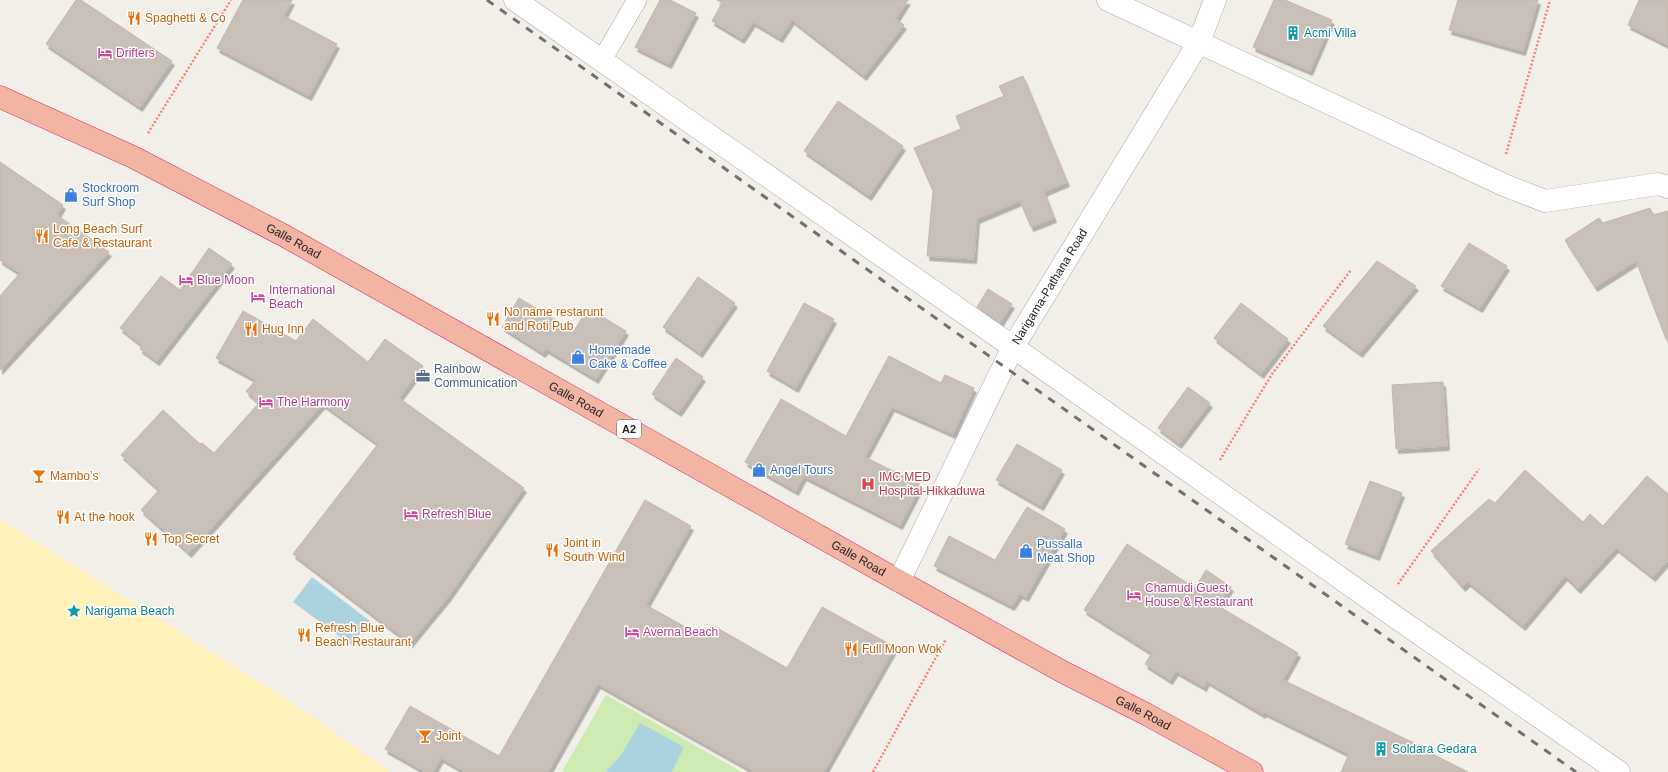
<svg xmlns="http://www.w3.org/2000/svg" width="1668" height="772" font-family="Helvetica,sans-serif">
  <defs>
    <filter id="shadow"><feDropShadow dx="2.5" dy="4.5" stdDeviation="0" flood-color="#0004"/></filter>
  </defs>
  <rect width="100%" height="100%" fill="#f2efe9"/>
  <path fill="#cdebb0" d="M606 695 742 772H672L684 747 623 752 606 772H562Z"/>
  <path fill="#fff1ba" d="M0 519 294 704 390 772H0Z"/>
  <path fill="#aad3df" d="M312 577 370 621 351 645 293 602Z
    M640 723 684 747 672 772H606L623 752Z"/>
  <path fill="#c7bfb8" stroke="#c4b6ab" filter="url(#shadow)" d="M76 0H81L172 61 140 107 46 44Z
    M243 0H292L284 16 337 44 309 96 217 48Z
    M660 0H670L696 13 669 64 635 47Z
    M717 0H908L896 19 904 25 864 76 792 20 780 38 753 22 742 39 712 21 722 3Z
    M1274 0H1285L1332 20 1310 71 1253 47Z
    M1458 0H1538L1523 51 1449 30Z
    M1639 0H1668V45L1628 25Z
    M1023 76 1067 182 1044 192 1054 218 1031 227 1020 201 977 219 974 259 927 256 933 191 914 148 961 129 956 116 1004 96 999 86Z
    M838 101 903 146 869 196 804 151Z
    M0 162 63 205 57 215 109 252 0 370V296L20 273 0 260Z
    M1650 208 1653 215 1668 211V339H1666L1636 261 1595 287 1565 240 1599 218 1603 223Z
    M1469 243 1507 266 1480 308 1441 286Z
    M209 248 232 264 157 361 140 349 142 345 120 328 161 276 180 290Z
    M1377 261 1416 286 1360 353 1323 326Z
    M698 277 735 303 700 353 663 327Z
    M988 289 1012 304 1000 323 977 307Z
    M519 298 574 331 588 308 626 331 596 379 546 349 543 353 502 327Z
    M804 303 834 319 796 388 767 371Z
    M1241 303 1288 339 1261 374 1214 338Z
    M243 311 296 341 313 319 368 362 385 339 423 366 399 398 524 488 448 597 410 643 293 554 378 444 323 404 189 553 141 510 159 490 121 455 163 410 200 444 202 443 214 453 259 403 246 391 256 380 216 358Z
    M889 356 941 383 945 375 974 388 953 434 892 407 865 457 921 485 900 525 804 476 796 491 745 462 781 399 846 436Z
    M676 358 703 377 679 412 652 394Z
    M1443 382 1447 446 1396 449 1392 385Z
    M1188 387 1210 403 1179 444 1158 428Z
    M1017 444 1062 470 1041 506 996 480Z
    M1525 470 1583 522 1590 514 1603 526 1647 476 1668 494V560L1653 577 1616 548 1578 589 1565 576 1523 626 1468 582 1463 587 1431 551 1489 499 1495 503Z
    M1370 481 1402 493 1377 556 1345 544Z
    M645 500 691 526 646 605 705 638 712 625 787 668 822 607 895 647 824 772H755L598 684 548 772H466L441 758 433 772H426L385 749 410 706 499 756Z
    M1027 507 1065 529 1026 597 1020 594 1012 606 934 566 949 536 995 560Z
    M1127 544 1195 588 1206 570 1231 587 1218 606 1298 653 1283 680 1414 743 1413 744 1468 772H1341L1349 754 1264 712 1263 714 1207 681 1204 687 1176 671 1170 680 1145 664 1152 653 1084 610Z"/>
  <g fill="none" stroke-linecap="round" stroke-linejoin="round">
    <defs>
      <path id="service" d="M602 60 637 0"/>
      <path id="minor" d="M515 0 1013 347 1394 616 1619 772
        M1108 0 1504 185 1545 201 1658 184 1668 187"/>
      <g id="tertiary">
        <path id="s1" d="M899 581 1013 347 1199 42 1215 0"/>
      </g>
      <g id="trunk">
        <path id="s2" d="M0 97 133 157 283 235 899 581 1063 672 1146 714 1252 772"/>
      </g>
    </defs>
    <use href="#service" stroke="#a9a9a9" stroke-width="20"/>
    <use href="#minor" stroke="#a9a9a9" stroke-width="23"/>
    <use href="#tertiary" stroke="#a9a9a9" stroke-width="23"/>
    <use href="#trunk" stroke="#dc2a67" stroke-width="23"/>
    <path stroke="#fa8072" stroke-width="2.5" stroke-dasharray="2 2" stroke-linecap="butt" d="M148 133 231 0
      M1506 154 1550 0
      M1220 460 1272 374 1351 270
      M1398 584 1479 469
      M873 772 946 639"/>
    <use href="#service" stroke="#fff" stroke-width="19"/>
    <use href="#minor" stroke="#fff" stroke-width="22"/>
    <use href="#tertiary" stroke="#fff" stroke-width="22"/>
    <use href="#trunk" stroke="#f2b4a3" stroke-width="22"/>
    <path stroke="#707070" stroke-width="3" stroke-dasharray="8 8" stroke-linecap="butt" d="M487 0 1576 772"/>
  </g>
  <defs>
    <symbol id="restaurant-bare" viewBox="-9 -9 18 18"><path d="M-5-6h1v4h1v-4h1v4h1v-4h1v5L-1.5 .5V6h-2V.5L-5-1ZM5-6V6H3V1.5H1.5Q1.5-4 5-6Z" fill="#e8710a" stroke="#fff" stroke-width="2.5" paint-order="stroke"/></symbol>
    <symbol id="building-bare" viewBox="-9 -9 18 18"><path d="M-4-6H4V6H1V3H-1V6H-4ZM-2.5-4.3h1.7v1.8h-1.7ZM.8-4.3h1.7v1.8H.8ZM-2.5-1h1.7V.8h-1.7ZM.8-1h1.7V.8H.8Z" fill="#0f9aa8" stroke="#fff" stroke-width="2.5" paint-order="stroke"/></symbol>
    <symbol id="hotel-bare" viewBox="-9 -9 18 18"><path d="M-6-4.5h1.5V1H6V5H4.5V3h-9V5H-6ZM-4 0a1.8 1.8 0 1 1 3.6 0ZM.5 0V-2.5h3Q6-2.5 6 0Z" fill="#d1479c" stroke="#fff" stroke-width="2.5" paint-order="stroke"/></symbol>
    <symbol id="shop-bare" viewBox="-9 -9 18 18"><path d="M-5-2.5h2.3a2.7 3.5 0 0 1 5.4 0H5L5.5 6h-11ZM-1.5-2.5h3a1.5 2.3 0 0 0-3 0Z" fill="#3f7fe0" stroke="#fff" stroke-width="2.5" paint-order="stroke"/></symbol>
    <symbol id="office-bare" viewBox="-9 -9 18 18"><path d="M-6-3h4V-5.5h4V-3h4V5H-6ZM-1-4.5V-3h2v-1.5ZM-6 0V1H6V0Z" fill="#5c6f8a" stroke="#fff" stroke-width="2.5" paint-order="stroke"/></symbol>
    <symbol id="bar-bare" viewBox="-9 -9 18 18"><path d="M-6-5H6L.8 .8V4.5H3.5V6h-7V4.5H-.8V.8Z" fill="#e8710a" stroke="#fff" stroke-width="2.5" paint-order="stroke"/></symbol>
    <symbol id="hospital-bare" viewBox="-9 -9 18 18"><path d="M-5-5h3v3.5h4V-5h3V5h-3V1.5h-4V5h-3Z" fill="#e0444e" stroke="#fff" stroke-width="2.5" paint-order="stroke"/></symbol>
    <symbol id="sight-bare" viewBox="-9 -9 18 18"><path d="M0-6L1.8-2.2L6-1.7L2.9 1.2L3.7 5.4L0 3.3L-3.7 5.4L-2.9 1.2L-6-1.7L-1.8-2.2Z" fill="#0f9aa8" stroke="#fff" stroke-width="2.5" paint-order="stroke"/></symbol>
  </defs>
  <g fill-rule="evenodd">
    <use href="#restaurant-bare" x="124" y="8" width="20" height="20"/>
    <use href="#building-bare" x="1283" y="23" width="20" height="20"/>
    <use href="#hotel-bare" x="95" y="43" width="20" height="20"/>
    <use href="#shop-bare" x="61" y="185" width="20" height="20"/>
    <use href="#restaurant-bare" x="32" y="226" width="20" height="20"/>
    <use href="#hotel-bare" x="176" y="270" width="20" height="20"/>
    <use href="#hotel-bare" x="248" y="287" width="20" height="20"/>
    <use href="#restaurant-bare" x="483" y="309" width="20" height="20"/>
    <use href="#restaurant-bare" x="241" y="319" width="20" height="20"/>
    <use href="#shop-bare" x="568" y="347" width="20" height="20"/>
    <use href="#office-bare" x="413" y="366" width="20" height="20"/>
    <use href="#hotel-bare" x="256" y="392" width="20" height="20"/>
    <use href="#shop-bare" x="749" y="460" width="20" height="20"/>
    <use href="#bar-bare" x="29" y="466" width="20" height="20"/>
    <use href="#hospital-bare" x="858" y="474" width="20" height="20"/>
    <use href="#hotel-bare" x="401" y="504" width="20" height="20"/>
    <use href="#restaurant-bare" x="53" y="507" width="20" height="20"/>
    <use href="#restaurant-bare" x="141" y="529" width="20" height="20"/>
    <use href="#restaurant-bare" x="542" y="540" width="20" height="20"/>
    <use href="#shop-bare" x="1016" y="541" width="20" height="20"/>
    <use href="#hotel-bare" x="1124" y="585" width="20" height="20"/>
    <use href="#sight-bare" x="64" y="601" width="20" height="20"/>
    <use href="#hotel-bare" x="622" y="622" width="20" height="20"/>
    <use href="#restaurant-bare" x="294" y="625" width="20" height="20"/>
    <use href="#restaurant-bare" x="841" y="639" width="20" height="20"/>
    <use href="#bar-bare" x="415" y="726" width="20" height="20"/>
    <use href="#building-bare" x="1371" y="739" width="20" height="20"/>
  </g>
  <g text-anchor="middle" stroke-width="3" stroke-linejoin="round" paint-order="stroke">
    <rect fill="#fff" stroke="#646464" stroke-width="1" x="617" y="420" width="24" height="18" rx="3"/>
    <g font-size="11" font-weight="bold" fill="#222">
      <text x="629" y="433">A2</text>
    </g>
    <g font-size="12" fill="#c56008" stroke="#fff" text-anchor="start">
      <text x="145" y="22">Spaghetti &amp; Co</text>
      <text x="53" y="233">Long Beach Surf<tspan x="53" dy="14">Cafe &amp; Restaurant</tspan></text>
      <text x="504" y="316">No name restarunt<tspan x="504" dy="14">and Roti Pub</tspan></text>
      <text x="262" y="333">Hug Inn</text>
      <text x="50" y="480">Mambo’s</text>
      <text x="74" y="521">At the hook</text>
      <text x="162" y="543">Top Secret</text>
      <text x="563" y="547">Joint in<tspan x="563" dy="14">South Wind</tspan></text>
      <text x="315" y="632">Refresh Blue<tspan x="315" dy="14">Beach Restaurant</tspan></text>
      <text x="862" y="653">Full Moon Wok</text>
      <text x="436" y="740">Joint</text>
    </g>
    <g font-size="12" fill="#0d838f" stroke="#fff" text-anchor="start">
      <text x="1304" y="37">Acmi Villa</text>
      <text x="85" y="615">Narigama Beach</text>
      <text x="1392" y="753">Soldara Gedara</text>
    </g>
    <g font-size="12" fill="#b23c85" stroke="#fff" text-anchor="start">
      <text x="116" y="57">Drifters</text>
      <text x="197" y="284">Blue Moon</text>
      <text x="269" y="294">International<tspan x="269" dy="14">Beach</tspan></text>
      <text x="277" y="406">The Harmony</text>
      <text x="422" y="518">Refresh Blue</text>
      <text x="1145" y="592">Chamudi Guest<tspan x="1145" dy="14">House &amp; Restaurant</tspan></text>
      <text x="643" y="636">Averna Beach</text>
    </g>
    <g font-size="12" fill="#366cbe" stroke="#fff" text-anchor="start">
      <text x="82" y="192">Stockroom<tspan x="82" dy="14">Surf Shop</tspan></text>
      <text x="589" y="354">Homemade<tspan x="589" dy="14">Cake &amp; Coffee</tspan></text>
      <text x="770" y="474">Angel Tours</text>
      <text x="1037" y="548">Pussalla<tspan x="1037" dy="14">Meat Shop</tspan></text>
    </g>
    <g font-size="12" fill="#222" stroke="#fff">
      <text dy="4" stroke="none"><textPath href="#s2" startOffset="327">Galle Road</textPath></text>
      <text dy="4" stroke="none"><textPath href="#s1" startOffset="331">Narigama-Pathana Road</textPath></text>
      <text dy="4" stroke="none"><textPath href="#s2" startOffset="651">Galle Road</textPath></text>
      <text dy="4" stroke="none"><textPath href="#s2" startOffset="975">Galle Road</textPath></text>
      <text dy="4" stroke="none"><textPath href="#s2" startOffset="1299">Galle Road</textPath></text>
    </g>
    <g font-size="12" fill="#4e5e75" stroke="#fff" text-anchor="start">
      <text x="434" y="373">Rainbow<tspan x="434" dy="14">Communication</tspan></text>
    </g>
    <g font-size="12" fill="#be3a42" stroke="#fff" text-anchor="start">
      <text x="879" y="481">IMC MED<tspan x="879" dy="14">Hospital-Hikkaduwa</tspan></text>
    </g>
  </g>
</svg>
